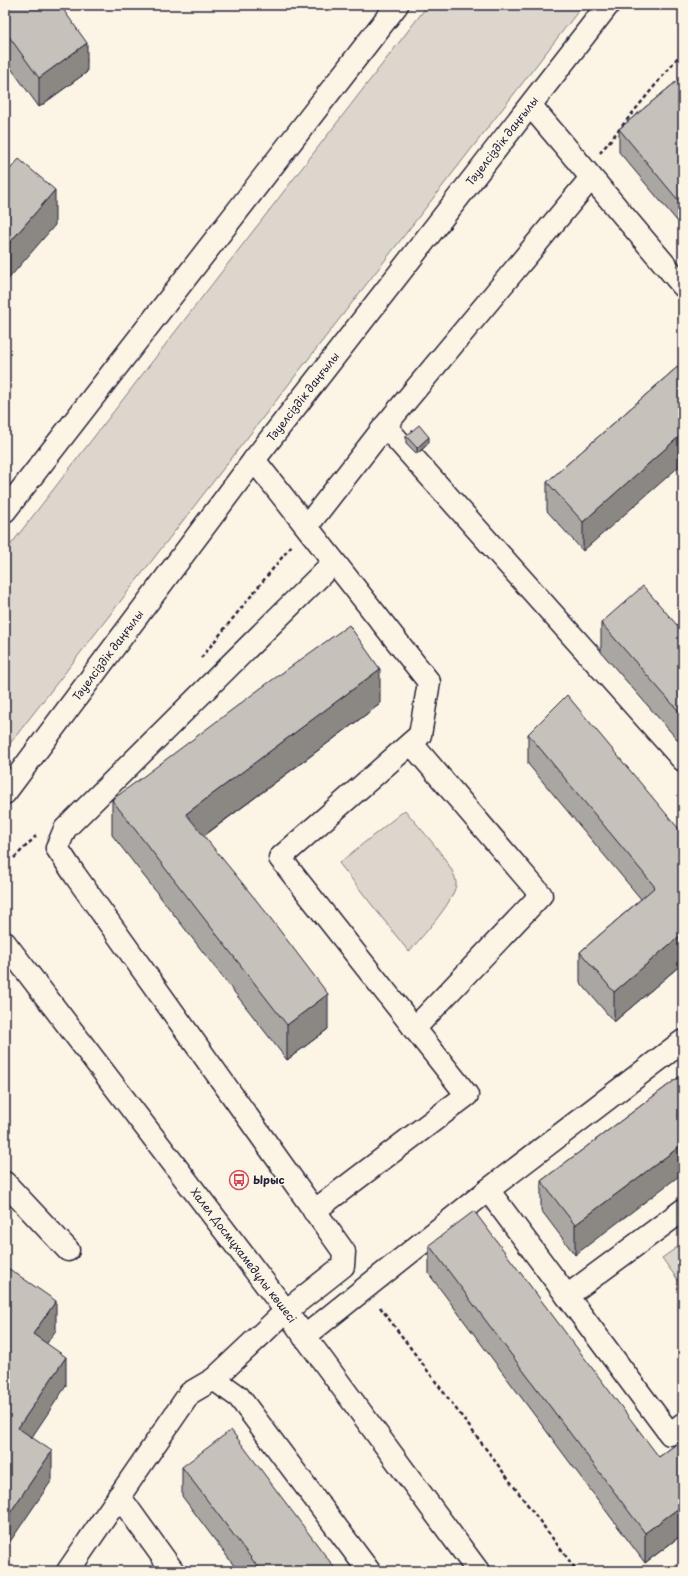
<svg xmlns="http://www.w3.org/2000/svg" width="688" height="1576" font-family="'Playpen Sans',sans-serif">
  <rect width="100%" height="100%" fill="#fcf5e5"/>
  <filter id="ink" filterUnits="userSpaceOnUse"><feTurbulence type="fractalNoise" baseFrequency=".025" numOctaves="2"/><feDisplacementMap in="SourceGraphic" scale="8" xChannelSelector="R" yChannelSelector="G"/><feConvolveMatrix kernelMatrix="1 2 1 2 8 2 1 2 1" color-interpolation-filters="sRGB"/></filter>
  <g filter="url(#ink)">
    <path fill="#dcd6cc" stroke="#7f7c84" d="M428 5H583L5 750V552Z
      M405 810C416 824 459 869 456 885 452 905 422 936 409 952L339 863Z
      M683 1243V1287L662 1258Z"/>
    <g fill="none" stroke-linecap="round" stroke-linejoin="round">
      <defs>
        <g id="minor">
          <path d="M531 106 683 286"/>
          <path d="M385 426 683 760"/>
          <path d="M254 460 429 682 420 735 280 858 467 1095 314 1211"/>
          <path d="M5 511 397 5"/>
          <path d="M307 526 385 426 591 178"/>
          <path d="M411 743 541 895 414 1029"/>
          <path id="s1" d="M5 793 254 460 608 5"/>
          <path id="s2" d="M5 943 286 1311 478 1571"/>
          <path d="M5 1183 68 1250"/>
          <path d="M488 1190 683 1041"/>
          <path d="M683 1210 567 1296 670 1434 683 1424"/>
          <path d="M304 1337 488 1190 567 1296"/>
          <path d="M214 1379 286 1311 343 1266 344 1252 75 875 57 848 65 829 334 562"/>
          <path d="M119 1496 173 1571"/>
          <path d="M68 1571 190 1393 214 1379 239 1397 369 1571"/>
        </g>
      </defs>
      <use href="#minor" stroke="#22223b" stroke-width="25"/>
      <path stroke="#22223b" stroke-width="2.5" stroke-dasharray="4 3" stroke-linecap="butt" d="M600 153 683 51
        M201 658 292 545
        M14 858 36 836
        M380 1307 577 1571"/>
      <use href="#minor" stroke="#fcf5e5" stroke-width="22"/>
    </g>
    <path fill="#aaa6a1" stroke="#22223b" d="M5 5 87 72 39 107 5 60Z
      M683 76V228L619 152V129Z
      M683 362 583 551 547 511V482Z
      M406 436 429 443 417 454 406 443Z
      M601 623 683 632V746L601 652Z
      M380 704 204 836 328 1029 287 1060 112 835V800Z
      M528 734 683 834V963L614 1022 580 982V952L641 899 528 764Z
      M683 1074 575 1255 541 1210V1181Z
      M429 1245 659 1457 683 1439V1534L645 1563 429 1274Z
      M182 1467 337 1571H238L182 1496Z"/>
    <path fill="#8b8783" stroke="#22223b" d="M87 43V72L39 107V78Z
      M55 190V225L5 283V248Z
      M683 433V463L583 551V522Z
      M429 437V443L417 454V448Z
      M380 669V704L186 849V814Z
      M683 933V963L614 1022V992Z
      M328 994V1029L287 1060V1025Z
      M683 1144V1173L575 1255V1225Z
      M56 1301V1330L33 1364V1334Z
      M66 1357V1386L18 1458V1428Z
      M52 1451V1480L5 1549V1520Z
      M683 1505V1534L645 1563V1533Z"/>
    <path fill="#c6c1bb" stroke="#22223b" d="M5 5H60L87 43 39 78 5 31Z
      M683 76V206L619 129Z
      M19 159 55 190 5 248V175Z
      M683 362V433L583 522 547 482Z
      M419 425 429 437 417 448 406 436Z
      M643 586 683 632V716L601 623Z
      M349 625 380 669 186 814 265 911 328 994 287 1025 112 800 261 688Z
      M567 695 683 834V933L614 992 580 952 655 887 528 734Z
      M683 1074V1144L575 1225 541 1181Z
      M474 1211 659 1457 683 1439V1505L645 1533 429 1245Z
      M5 1266 56 1301 33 1334 66 1357 18 1428 52 1451 5 1520Z
      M231 1430 337 1571H261L182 1467Z"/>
  </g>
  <defs>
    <symbol id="bus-ring" viewBox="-11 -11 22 22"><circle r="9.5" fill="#fcf5e5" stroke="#d1495b" stroke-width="1.5"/><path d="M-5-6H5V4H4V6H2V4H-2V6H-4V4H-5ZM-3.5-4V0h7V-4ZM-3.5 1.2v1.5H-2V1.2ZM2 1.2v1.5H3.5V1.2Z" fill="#d1495b"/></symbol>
  </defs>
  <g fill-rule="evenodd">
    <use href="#bus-ring" x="228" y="1169" width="22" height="22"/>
  </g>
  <g text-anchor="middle" stroke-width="3" stroke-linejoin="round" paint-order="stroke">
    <g font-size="11" fill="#22223b" stroke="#fcf5e5">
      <text dy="4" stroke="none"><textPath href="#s1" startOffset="820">Тәуелсіздік даңғылы</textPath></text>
      <text dy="4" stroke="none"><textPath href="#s1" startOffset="496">Тәуелсіздік даңғылы</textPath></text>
      <text dy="4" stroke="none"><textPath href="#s1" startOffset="172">Тәуелсіздік даңғылы</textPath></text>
      <text dy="4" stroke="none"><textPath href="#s2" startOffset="393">Халел Досмұхамедұлы көшесі</textPath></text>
    </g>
    <g font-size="11" font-weight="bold" fill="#22223b" stroke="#fcf5e5" text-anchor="start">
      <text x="253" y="1184">Ырыс</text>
    </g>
  </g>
  <rect width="688" height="1576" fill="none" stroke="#fcf5e5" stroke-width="20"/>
  <rect x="10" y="10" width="668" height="1556" fill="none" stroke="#22223b" stroke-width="1.5" filter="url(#ink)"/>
</svg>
